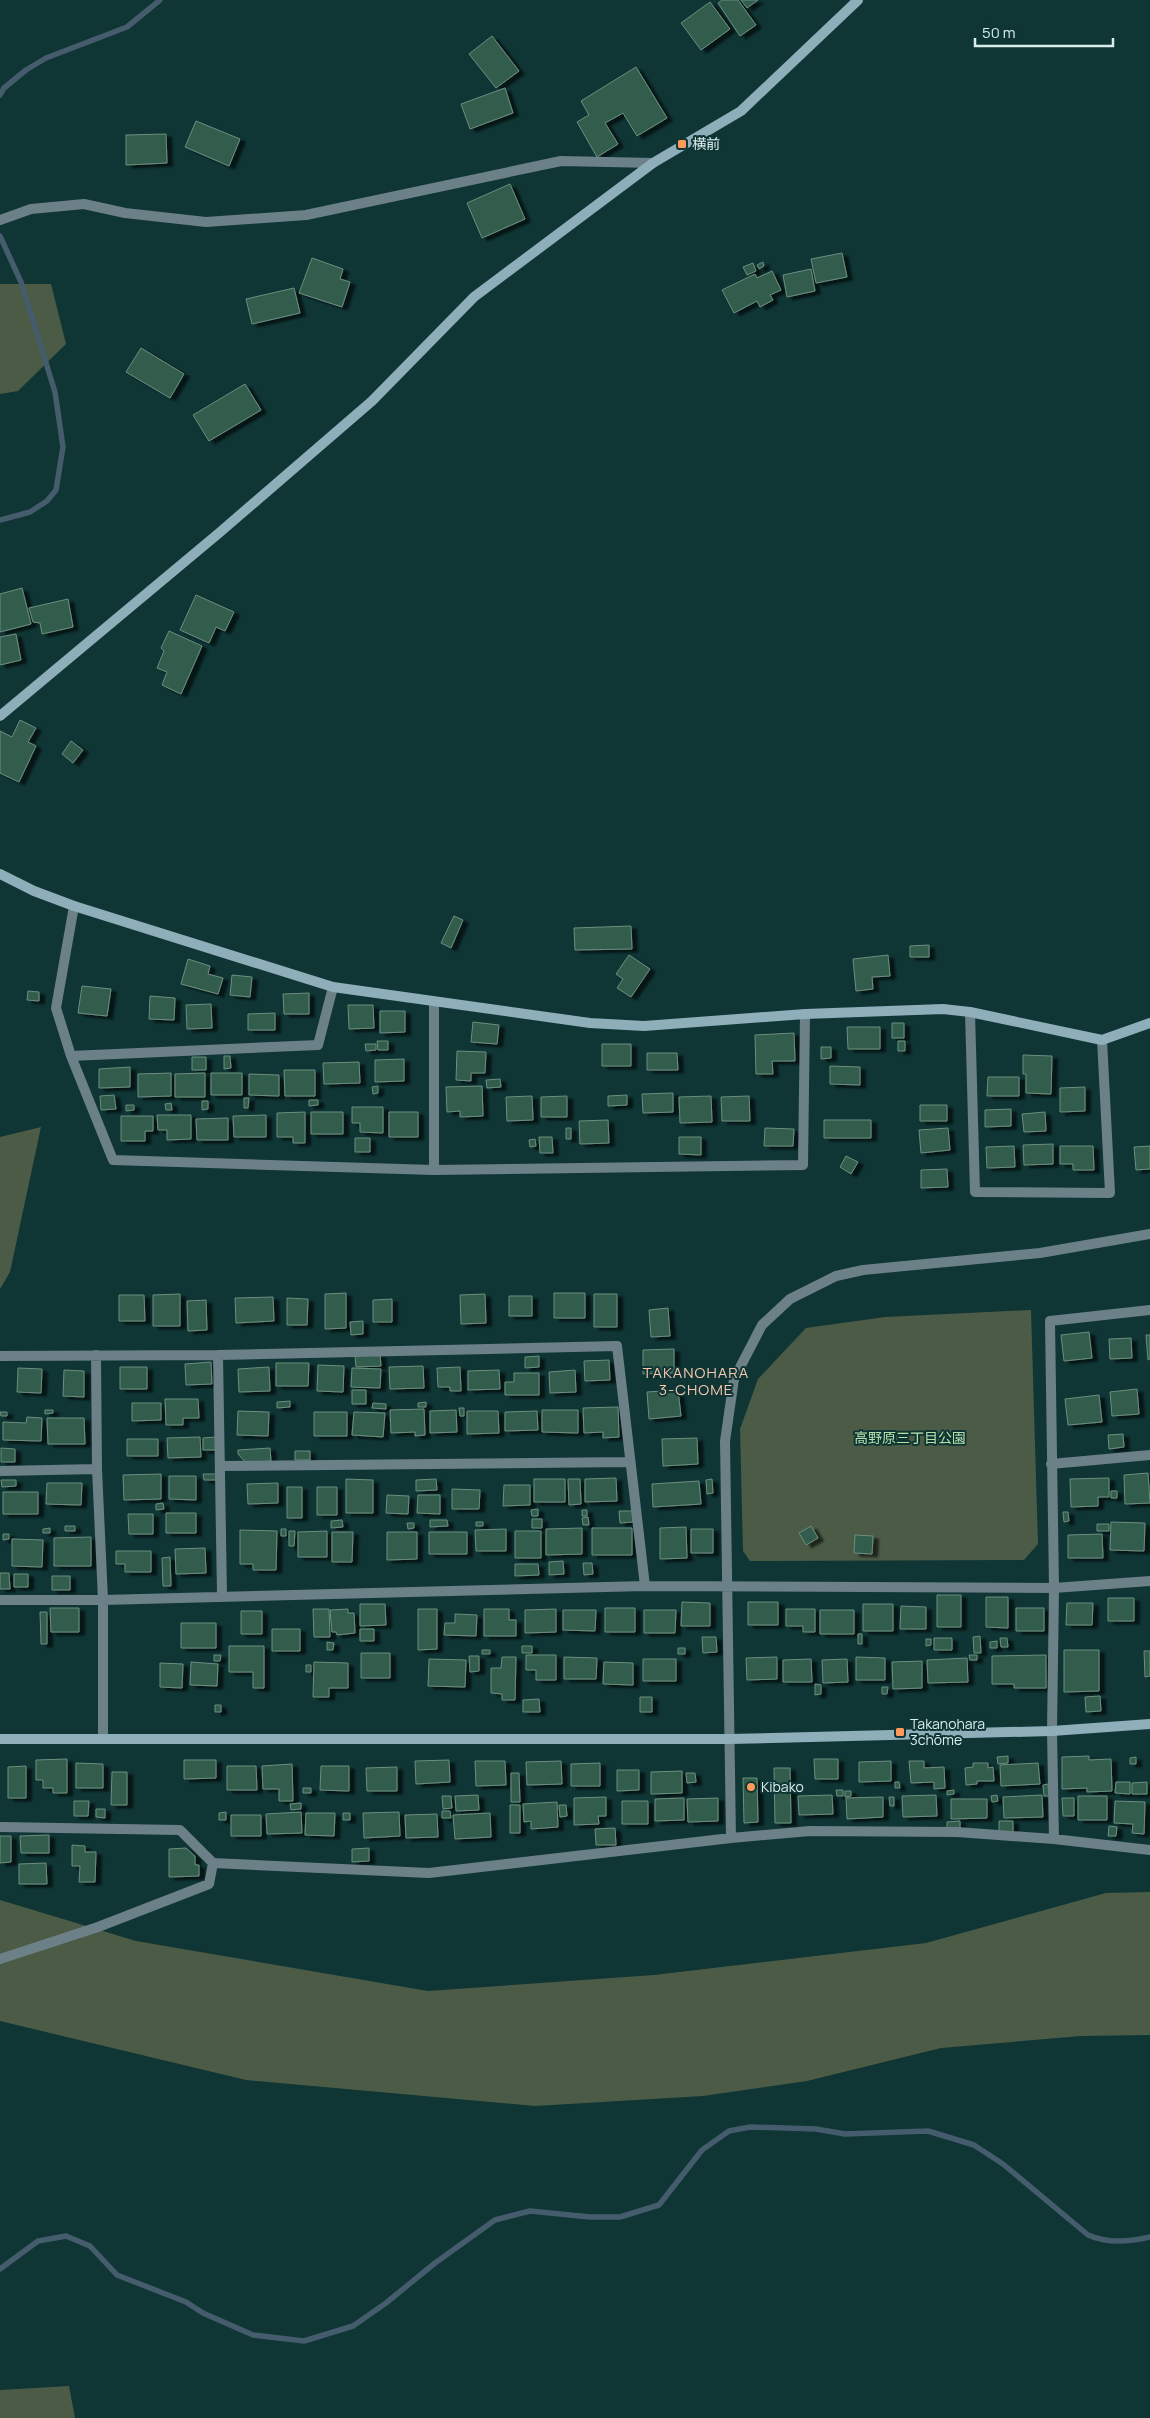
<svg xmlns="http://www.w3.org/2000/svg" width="1150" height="2418" font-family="Manrope,'Noto Sans JP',sans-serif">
  <defs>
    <filter id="shadow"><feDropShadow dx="5.5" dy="3" stdDeviation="1" flood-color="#0009"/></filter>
  </defs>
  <rect width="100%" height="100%" fill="#0f3535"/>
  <path fill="#4b5b45" d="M0 284H51L66 344 18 391 0 394Z
    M41 1127 10 1272 0 1289V1137Z
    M1031 1310 1038 1544 1024 1560 750 1561 743 1551 740 1429 758 1379 806 1328 885 1317Z
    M1150 1892V2035L1081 2036 941 2048 807 2081 703 2096 535 2106 246 2080 0 2021V1900L136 1941 428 1991 654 1975 926 1943 1106 1893Z
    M69 2386 75 2418H0V2390Z"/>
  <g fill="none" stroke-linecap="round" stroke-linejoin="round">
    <path stroke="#455c6d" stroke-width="5.5" d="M0 95 4 88 26 70 46 58 127 27 160 0
      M0 236 21 282 55 392 63 447 56 490 47 501 30 512 0 520
      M0 2269 38 2241 66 2236 90 2246 117 2275 186 2302 203 2313 253 2335 304 2341 353 2326 386 2303 435 2263 495 2220 530 2211 590 2217H620L659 2205 702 2150 729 2131 750 2127 816 2129 845 2134 928 2131 974 2145 1003 2164 1088 2235C1108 2244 1129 2242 1150 2237"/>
  </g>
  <path fill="#305c4b" stroke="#6d8e7f" filter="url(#shadow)" d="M722 0H738L756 25 740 36 718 3Z
    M741 0H758L747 8Z
    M710 2 730 29 701 50 681 23Z
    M492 36 519 71 496 88 469 54Z
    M636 67 667 118 637 136 623 113 605 123 618 144 597 157 577 122 589 115 581 101Z
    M505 88 513 113 470 129 461 104Z
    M196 121 240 139 229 166 185 147Z
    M166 134 167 163 126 165V135Z
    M510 184 525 219 482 238 467 203Z
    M842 253 847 277 816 283 811 259Z
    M312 258 343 269 340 279 350 282 342 307 299 293Z
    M763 262 764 266 759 269 757 265Z
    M753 263 756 271 747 275 743 267Z
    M811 269 815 291 787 297 783 275Z
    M772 271 781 290 770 295 773 300 760 307 757 301 734 313 722 290 755 274 757 278Z
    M294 288 300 313 252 324 246 299Z
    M141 348 184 374 170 398 126 372Z
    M245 384 261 410 209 441 193 415Z
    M22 588 31 624 0 632V594Z
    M196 595 234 612 225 631 216 627 209 643 180 630Z
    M68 599 73 627 42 634 40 623 33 622 29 608Z
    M169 631 202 646 181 694 162 685 167 672 157 668 164 651 161 648Z
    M16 634 21 660 0 665V637Z
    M20 720 36 728 28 742 36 746 19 782 0 773V731L12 737Z
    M71 741 83 750 73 763 62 754Z
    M454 916 463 920 451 948 441 943Z
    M631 926 632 949 575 950 574 928Z
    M929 945V957H910V946Z
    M629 955 650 969 631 997 617 988 623 979 616 974Z
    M888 955 890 976 872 977 873 989 856 991 853 959Z
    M188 959 210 966 208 974 223 978 218 994 181 984Z
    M232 975 252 977 250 997 230 995Z
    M82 986 111 989 107 1016 78 1013Z
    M28 991 39 992V1001L27 1000Z
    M309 993V1014H284L283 994Z
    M150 996 175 998 174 1020 149 1019Z
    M211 1004 212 1028 187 1029 186 1005Z
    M348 1005H373L374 1028 349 1029Z
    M380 1011H405V1032L380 1033Z
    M275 1013V1030H248V1014Z
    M473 1022 499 1025 497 1044 471 1042Z
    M892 1023H904V1038H892Z
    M847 1027H880V1049H848Z
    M794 1033 795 1061H772L773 1074H756L755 1035Z
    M377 1041H388V1050H378Z
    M898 1041H905V1051H898Z
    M365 1044H376V1050L366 1051Z
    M602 1044H631V1066H602Z
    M821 1047H831V1058L821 1059Z
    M457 1051 486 1052 485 1073H471V1081L456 1080Z
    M647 1053H677L678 1070H647Z
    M1023 1055 1052 1056 1051 1094 1026 1093V1074H1023Z
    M224 1056H230L231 1068 224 1069Z
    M192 1057H206V1070H192Z
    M404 1059V1081L375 1082V1060Z
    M359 1062 360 1083 324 1084 323 1063Z
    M830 1066 860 1067V1085L830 1084Z
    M130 1067V1087L99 1088V1069Z
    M284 1070H315V1096H285Z
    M171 1073V1096L138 1097V1074Z
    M205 1073V1097H175V1074Z
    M211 1073H242V1095H211Z
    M249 1074 279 1075V1096L249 1095Z
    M988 1077H1019V1096H987Z
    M500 1079 501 1087 487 1088 486 1080Z
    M378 1086V1093L373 1094 372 1087Z
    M482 1086 483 1116 460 1117V1111L447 1112 446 1087Z
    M1085 1087V1111L1060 1112V1088Z
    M673 1093V1112L643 1113 642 1094Z
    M114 1095 116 1109 101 1110 100 1096Z
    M627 1095V1105L608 1106V1096Z
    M532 1096 533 1120 507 1121 506 1097Z
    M567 1096V1117H541V1097Z
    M711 1096 712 1122 680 1123 679 1097Z
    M749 1096 750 1121H722L721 1097Z
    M244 1098H249L248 1108H244Z
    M309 1100H318V1105L309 1106Z
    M202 1101H208V1109L202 1110Z
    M171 1103 172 1110H166L165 1104Z
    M126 1105H134V1110L126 1111Z
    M920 1105H947V1121H920Z
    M352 1107H383V1133L360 1132V1123H352Z
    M1011 1109V1126L985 1127V1110Z
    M305 1112V1143H293V1137H277V1113Z
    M311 1112H343V1134H311Z
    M389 1112H418V1137H389Z
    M1045 1112 1046 1131 1024 1132 1022 1114Z
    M157 1115H191V1139L167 1140V1130H158Z
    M266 1115V1137H234L233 1116Z
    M121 1116H153V1131H145V1141H121Z
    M228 1118V1140H197L196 1119Z
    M608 1120 609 1143 580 1144 579 1121Z
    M824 1120H871V1138H824Z
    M566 1128H571V1139H566Z
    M765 1128 794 1129 793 1146H764Z
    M948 1128 950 1150 921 1153 919 1130Z
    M539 1137H552L553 1153H540Z
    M679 1137H701V1155L679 1154Z
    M355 1138H370V1152H355Z
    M535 1139 536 1146 530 1147 529 1140Z
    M1053 1144V1164L1024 1165 1023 1145Z
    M1014 1146 1015 1167 987 1168 986 1147Z
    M1060 1146H1093L1094 1170H1073V1164H1060Z
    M1150 1146V1169L1136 1170 1134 1147Z
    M846 1156 858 1162 851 1174 840 1167Z
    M947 1169 948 1187 921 1188V1170Z
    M346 1293V1328L325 1329V1294Z
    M554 1293H585V1318H554Z
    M180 1294V1326H153V1295Z
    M485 1294 486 1323 461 1324 460 1295Z
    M594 1294H617V1327H594Z
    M119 1295H144L145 1321H119Z
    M509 1296H532V1316H509Z
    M273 1297 274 1321 236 1323 235 1298Z
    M287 1298 308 1299 307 1325H287Z
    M392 1299V1322H373V1300Z
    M206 1300 207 1330 188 1331 187 1301Z
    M668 1308 670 1336 651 1337 649 1310Z
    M363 1321V1334L351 1335 350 1322Z
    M1089 1332 1092 1358 1064 1361 1061 1335Z
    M1146 1335H1150V1359L1148 1360Z
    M1131 1338 1132 1358 1110 1359 1109 1339Z
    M674 1349V1373L643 1374V1350Z
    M380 1354 381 1366 356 1367 355 1356Z
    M539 1356V1367L525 1368V1357Z
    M609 1360 610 1380 585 1381 584 1361Z
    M211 1362 212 1384 186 1385 185 1364Z
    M276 1363H309L308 1386H276Z
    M318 1365 344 1366 343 1392 317 1391Z
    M423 1366 424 1388 390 1389 389 1367Z
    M120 1367H147V1389H120Z
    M269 1367 270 1391 239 1392 238 1369Z
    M460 1367 461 1391H450V1387H438L437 1368Z
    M18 1368 42 1369 41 1393 17 1392Z
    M352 1368 381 1369 380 1388 351 1387Z
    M64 1370 84 1371V1397L63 1396Z
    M499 1370 500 1389 468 1390V1371Z
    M575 1370 576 1392 550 1393 549 1372Z
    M514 1373H539V1395H505V1382H514Z
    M1137 1389 1139 1414 1112 1416 1110 1392Z
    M352 1390H366V1404H352Z
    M678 1390 681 1416 649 1419 647 1392Z
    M1099 1395 1102 1422 1068 1425 1065 1399Z
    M165 1399H198L199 1418H183V1425H166Z
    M290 1401V1407L277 1408V1402Z
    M426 1402V1407H418V1403Z
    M132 1403H161V1420L132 1421Z
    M373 1403 386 1404V1409L372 1408Z
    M618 1407 619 1437 603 1438V1432L584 1433 583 1408Z
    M459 1408H464V1416H460Z
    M424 1409 425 1435 415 1436V1432L391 1433 390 1410Z
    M45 1410H53V1413L45 1414Z
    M456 1410 457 1432 430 1433V1411Z
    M542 1410H578V1433L542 1432Z
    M238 1411 269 1412 268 1436 237 1435Z
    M467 1411H498L499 1433 467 1434Z
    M537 1411 538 1430 505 1431V1412Z
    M0 1412H7V1416H1Z
    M314 1412H347V1436H314Z
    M354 1412 385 1413 383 1437 352 1435Z
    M27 1417 42 1418 41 1441 3 1440V1422L26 1423Z
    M47 1418H84L85 1444H48Z
    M1123 1434 1124 1447 1109 1449 1108 1435Z
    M200 1437 201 1457 168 1458 167 1438Z
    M216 1437V1450H203V1438Z
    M697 1438 698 1464 663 1466 662 1439Z
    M127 1439H158V1456H127Z
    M1 1448 15 1449V1462H1Z
    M270 1448 271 1461 246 1463 238 1454V1450Z
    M295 1451H310V1460H295Z
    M1148 1473 1150 1503 1125 1504 1124 1475Z
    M161 1474V1499L124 1500 123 1475Z
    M203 1474H216V1480H204Z
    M169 1476H196V1500L169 1499Z
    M616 1478 617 1501 585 1502V1479Z
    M1109 1478V1497H1098V1506L1071 1507 1070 1479Z
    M346 1479 373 1480V1513H346Z
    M436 1479 437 1490 416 1491V1480Z
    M534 1479H565V1502H534Z
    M568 1479H580L581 1504 569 1505Z
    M712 1479 713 1493 707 1494 706 1480Z
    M1 1480H16V1486L2 1487Z
    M699 1481 701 1504 653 1507 652 1484Z
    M47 1483H82L81 1505 46 1504Z
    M278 1483V1503L248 1504 247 1484Z
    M504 1485H530V1505L503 1506Z
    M287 1487H302V1518H287Z
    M317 1487H337V1515H317Z
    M452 1489 480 1490 479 1509H452Z
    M1111 1491H1117V1498H1111Z
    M3 1492H38V1514H3Z
    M387 1495 409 1496 408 1514 386 1513Z
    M418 1495H440V1514L417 1513Z
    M163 1503 164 1509 156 1510V1504Z
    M538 1509V1516H532L531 1510Z
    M582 1510H587V1516H582Z
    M619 1511H632L633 1522 620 1523Z
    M1063 1512H1068L1069 1521 1064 1522Z
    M166 1513H196V1533H166Z
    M128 1514H153V1534H129Z
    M588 1517 589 1525H583L582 1518Z
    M532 1519H542V1528H532Z
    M342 1520 343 1527 331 1528V1521Z
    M430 1520H447L448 1526 430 1527Z
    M476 1522H483V1526H476Z
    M1111 1522 1145 1523 1144 1551 1110 1550Z
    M407 1523H414V1528L408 1529Z
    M1097 1524H1109V1531H1097Z
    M65 1526H75V1531H65Z
    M811 1526 818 1538 806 1545 799 1533Z
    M686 1527 687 1558 660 1559V1528Z
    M50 1528V1533H43V1529Z
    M582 1528V1554L546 1555V1529Z
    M592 1528H632V1555H592Z
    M281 1529H286V1536H281Z
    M506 1529V1551H476L475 1530Z
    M691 1529H713V1553H691Z
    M240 1530 277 1531 276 1570H253V1564H240Z
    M289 1531H295L294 1546H289Z
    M327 1531V1557H298V1532Z
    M515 1531H541V1558H515Z
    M332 1532H353L352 1562H332Z
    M387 1532H417V1559L387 1560Z
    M429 1532H467V1554H429Z
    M3 1534H9V1539L3 1540Z
    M1102 1534 1103 1558H1068V1535Z
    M855 1535 873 1536 872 1554 854 1553Z
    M91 1537V1566H54V1538Z
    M12 1539 43 1540 42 1567 12 1566Z
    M205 1548 206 1573 176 1574 175 1549Z
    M116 1551H151V1572H125V1564H116Z
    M170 1557 171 1586H163L162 1558Z
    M563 1561 564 1574 549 1575V1562Z
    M583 1563H592L593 1574 584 1575Z
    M515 1564H538L539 1575 515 1576Z
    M0 1573H9L10 1589H0Z
    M14 1574H28V1587H14Z
    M52 1576H70V1590H52Z
    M937 1595H961V1627H937Z
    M986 1597H1008V1628L986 1627Z
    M1108 1598H1134V1621H1108Z
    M682 1602 710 1603V1626H681Z
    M748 1602H778V1625H748Z
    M1067 1603H1093L1092 1625H1066Z
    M360 1604H385L386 1625 360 1626Z
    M863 1604H893V1631H863Z
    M901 1606 926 1607V1629H900Z
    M50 1608H79V1632H51Z
    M605 1608H635V1632H605Z
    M1016 1608H1044V1631H1016Z
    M313 1609H329L330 1637H314Z
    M348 1609V1613H354L355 1633 337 1635 336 1632H332L330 1610Z
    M418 1609H437V1649L418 1650Z
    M484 1609H509V1620H516V1636H484Z
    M556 1609V1632L525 1633V1610Z
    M786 1609H815V1632H803V1626H786Z
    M563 1610H596L595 1631 563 1630Z
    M644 1610H676L675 1633H644Z
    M820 1610H854V1634H820Z
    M241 1611H262V1634H241Z
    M40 1612H47V1644H41Z
    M455 1614 477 1615 476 1636 444 1635 445 1623H455Z
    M181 1623H216V1648H181Z
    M272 1629H300V1651H272Z
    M360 1629H374V1641H360Z
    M858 1634H862V1644H858Z
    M980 1636 981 1653H974L973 1637Z
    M702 1637H716L717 1652 703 1653Z
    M934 1638H952V1650H934Z
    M1000 1638H1007L1008 1647H1001Z
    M926 1639H931V1645L926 1646Z
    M997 1641V1648H990V1642Z
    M327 1642 334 1643 333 1650H327Z
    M229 1646H264V1688H253V1672H229Z
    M522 1646H532V1653H522Z
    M678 1648H685V1654H678Z
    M482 1650H490V1654H482Z
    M1064 1650H1099V1691L1064 1692Z
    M1144 1651H1150V1676L1145 1677Z
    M361 1653H390V1678H361Z
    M214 1655H221L220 1661H214Z
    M526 1655H556V1680H536V1670H526Z
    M969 1655H977V1660H970Z
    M1046 1655V1688H1014V1684H992V1656Z
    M469 1656H479V1671L470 1672Z
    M502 1657H516L515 1700H502V1694L491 1693V1668H501Z
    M564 1657 597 1658 596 1679H564Z
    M777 1657V1679L747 1680 746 1658Z
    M856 1657 885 1658V1680H856Z
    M967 1658 968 1682 928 1683 927 1660Z
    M429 1659 466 1660 465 1687 428 1686Z
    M643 1659H676V1681H643Z
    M811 1659 812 1682H783V1660Z
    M847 1659 848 1682 823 1683 822 1660Z
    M922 1661V1688L893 1689 892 1662Z
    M191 1662 218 1664 217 1686 190 1685Z
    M314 1662 348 1663V1688H329V1697H313Z
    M604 1662 633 1663V1685L603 1684Z
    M160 1663 183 1664 182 1688 160 1687Z
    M306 1665H311V1672H306Z
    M815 1684 821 1685V1694L815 1695Z
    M882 1687H888L887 1694H882Z
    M1100 1696 1101 1711 1086 1712 1085 1697Z
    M640 1697H652V1712H640Z
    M539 1699 540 1712H523V1700Z
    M215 1705H221V1712H215Z
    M1008 1756V1763L998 1764 997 1757Z
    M1089 1756V1760L1111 1759 1112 1791 1087 1792V1788L1062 1789V1757Z
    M1136 1757V1764H1130V1758Z
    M67 1759V1793H53V1788H43V1780H36V1760Z
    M814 1759H838V1779H815Z
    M184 1760H216V1778L184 1779Z
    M449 1760 450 1782 416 1784 415 1761Z
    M475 1761H505L506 1785 476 1786Z
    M561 1761 562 1784 527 1785 526 1762Z
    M891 1761V1781L859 1782V1762Z
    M909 1761H924V1768L944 1767 945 1788 934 1789V1782L911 1783Z
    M76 1763 103 1764V1788H76Z
    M600 1763V1786H571V1764Z
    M973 1763H988V1768L993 1767 994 1781H977V1784L966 1785 965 1768 973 1767Z
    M1038 1763 1040 1784 1001 1786 1000 1765Z
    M292 1764 293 1801H279V1789H263L262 1766Z
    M26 1766V1798H8V1767Z
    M227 1766H256L257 1790H227Z
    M321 1766H349V1791L320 1790Z
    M397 1767V1791H367L366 1768Z
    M774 1768H790L791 1823H775Z
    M617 1770H639V1790L617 1791Z
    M682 1771V1793L651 1794V1772Z
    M112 1772H127V1805H111Z
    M511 1773H519L520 1802H511Z
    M686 1773H695L696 1782 687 1783Z
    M743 1778H757L758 1822 744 1823Z
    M895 1782H899L900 1788H895Z
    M1116 1782H1130V1794L1115 1793Z
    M1147 1782V1794H1132V1783Z
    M1048 1784 1049 1796H1044L1043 1785Z
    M303 1788H311V1793H303Z
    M836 1790H843V1796H837Z
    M954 1790V1794L947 1795V1791Z
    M845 1791H851V1796L845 1797Z
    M478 1795 479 1810 456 1811 455 1796Z
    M832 1795 833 1814 799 1815 798 1796Z
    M936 1795 937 1816 903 1817 902 1796Z
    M997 1795 998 1801 992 1802 991 1796Z
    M1042 1795 1043 1817 1004 1818 1003 1797Z
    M442 1796H451L452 1808 443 1809Z
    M1078 1796H1107V1820H1078Z
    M606 1797V1816H598L599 1824 574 1825V1798Z
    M883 1797V1817L847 1819 846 1798Z
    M889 1797H894V1806H890Z
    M684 1798V1820L655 1821V1799Z
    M718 1798V1821L688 1822 687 1799Z
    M1062 1798H1074V1816H1063Z
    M951 1799H987V1818L951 1819Z
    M74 1801H89L88 1816H74Z
    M622 1801H648V1824H622Z
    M1115 1801 1145 1802 1144 1834 1132 1833 1133 1824 1114 1823Z
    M557 1802 558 1827 531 1829V1821L524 1822 523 1804Z
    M301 1803V1809L291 1810 290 1804Z
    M510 1805H520V1833H510Z
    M559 1805H566L567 1816 560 1817Z
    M96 1809H105V1818L96 1817Z
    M442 1811H450L451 1818H442Z
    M226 1812V1820H219V1813Z
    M301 1812 302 1833 267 1834 266 1814Z
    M399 1812 400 1836 364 1838 363 1813Z
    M306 1813H335L334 1836 305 1835Z
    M343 1813H350V1820H343Z
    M490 1813 491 1837 455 1839 453 1815Z
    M437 1814 438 1837 406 1838 405 1815Z
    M231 1815H261V1836H231Z
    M960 1821V1829L947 1830V1822Z
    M999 1821H1013V1833H999Z
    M1109 1826 1117 1827 1116 1836H1108Z
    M615 1828 616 1845H596L595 1829Z
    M49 1835V1853H21L20 1836Z
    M0 1836H11V1862L0 1863Z
    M72 1845 85 1846V1852H96L95 1882H79L80 1866H72Z
    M186 1848 195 1856V1865H199V1876L169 1877V1849Z
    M369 1848V1861L352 1862V1849Z
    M46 1863 47 1884H19V1864Z"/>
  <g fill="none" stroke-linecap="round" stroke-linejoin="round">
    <path stroke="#6c8087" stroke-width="10" d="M0 220 31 209 84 204 125 213 206 222 306 215 561 161 653 163
      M74 906 56 1008 71 1056 113 1160 434 1170 803 1165 805 1014
      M970 1012 975 1192 1110 1193 1102 1040
      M71 1056 318 1045 333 987
      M434 1170V1002
      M96 1355 97 1469 103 1600V1738
      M218 1355 222 1595
      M0 1356 218 1355 617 1346 645 1586
      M1051 1464 1150 1455
      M221 1466 629 1462
      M0 1471 97 1469
      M0 1600H103L645 1586 1054 1588 1150 1581
      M0 1827 180 1830 213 1863 429 1873 731 1838 810 1831 957 1832 1054 1839 1150 1850
      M731 1838 725 1441 734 1379 762 1325 790 1299 836 1276 863 1270 1040 1253 1150 1234
      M1054 1839 1052 1731 1054 1588 1050 1321 1150 1310
      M0 1959 98 1927 209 1884 213 1863"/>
    <path stroke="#8eaeba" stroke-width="10" d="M0 716 219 533 372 401 474 297 653 163 741 111 858 0
      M0 874 34 891 74 906 333 987 590 1023 644 1026 805 1014 943 1009 970 1012 1102 1040 1150 1023
      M0 1739H729L1052 1731 1150 1724"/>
  </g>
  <g fill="#ff9b5a" stroke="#0f3535" stroke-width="2">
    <rect x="677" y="139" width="10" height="10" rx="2.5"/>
    <rect x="895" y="1727" width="10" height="10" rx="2.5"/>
    <circle cx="751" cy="1787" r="5"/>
  </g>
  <g text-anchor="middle" stroke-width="4" stroke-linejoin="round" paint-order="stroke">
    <g font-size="14" fill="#d9edec" stroke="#0f3535" text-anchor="start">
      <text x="692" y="149">横前</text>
      <text x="910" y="1729">Takanohara<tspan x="910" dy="16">3chōme</tspan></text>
      <text x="761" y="1792">Kibako</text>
    </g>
    <g font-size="14" fill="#b7e0a9" stroke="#0f3535">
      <text x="910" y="1443">高野原三丁目公園</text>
    </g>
    <g font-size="15" letter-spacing="1" fill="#f5cab0" stroke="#0f3535">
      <text x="696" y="1378">TAKANOHARA<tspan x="696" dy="17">3-CHOME</tspan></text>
    </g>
  </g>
  <path d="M975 38v8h138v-8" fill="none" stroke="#d9edec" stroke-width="2.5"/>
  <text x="982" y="38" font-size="15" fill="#d9edec" stroke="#0f3535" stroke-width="4" paint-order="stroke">50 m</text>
</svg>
